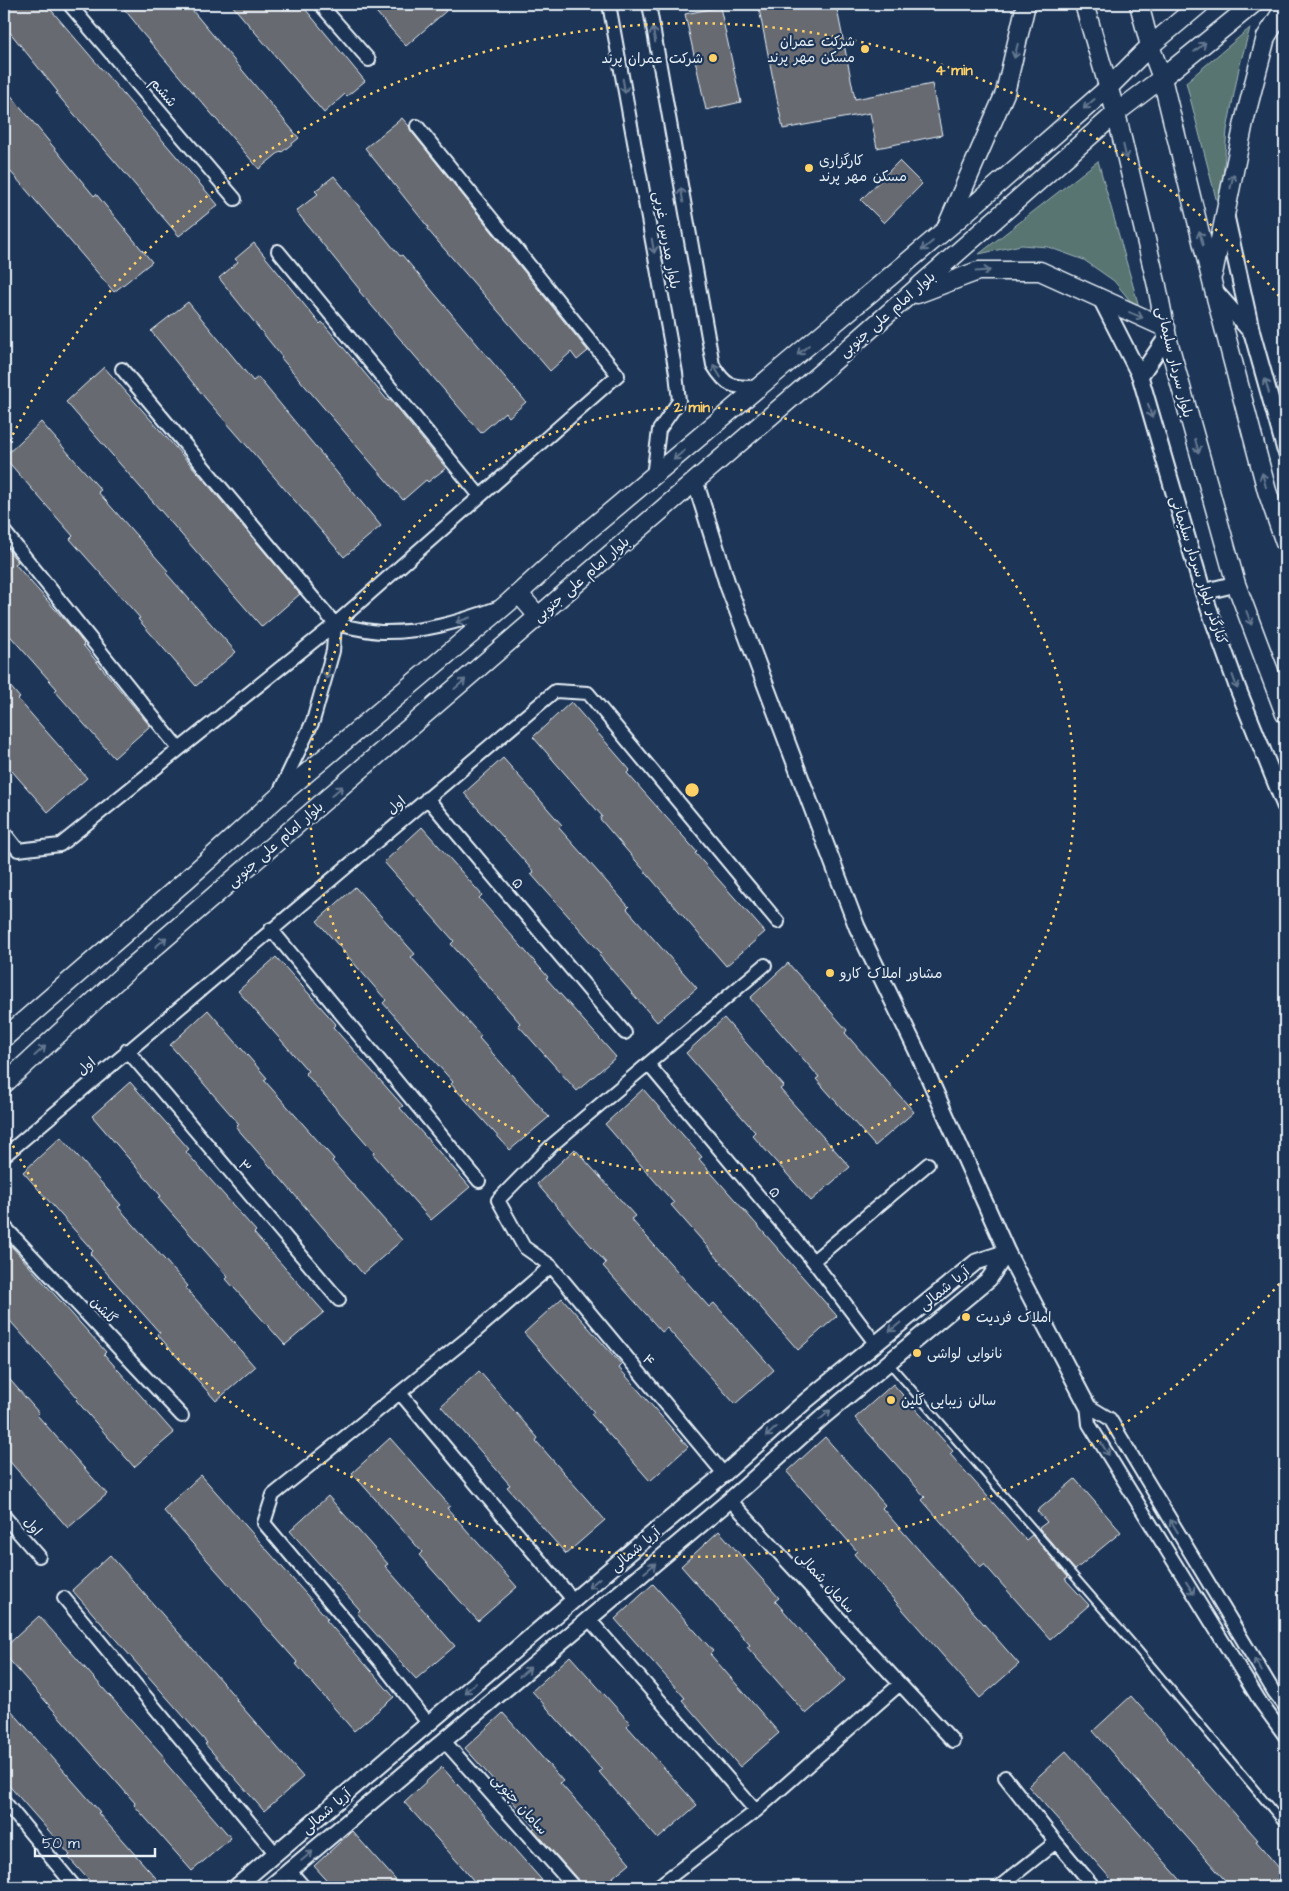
<svg xmlns="http://www.w3.org/2000/svg" width="1289" height="1891" font-family="'Architects Daughter','Playpen Sans Arabic',sans-serif">
  <rect width="100%" height="100%" fill="#1d3557"/>
  <filter id="ink" filterUnits="userSpaceOnUse"><feTurbulence type="fractalNoise" baseFrequency=".02" numOctaves="2"/><feDisplacementMap in="SourceGraphic" scale="10" xChannelSelector="R" yChannelSelector="G"/><feConvolveMatrix kernelMatrix="1 2 1 2 8 2 1 2 1" color-interpolation-filters="sRGB"/></filter>
  <g filter="url(#ink)">
    <path fill="#587572" stroke="#a0b3b5" d="M1250 28 1239 68 1227 130 1220 214 1186 82Z
      M1098 161 1141 314 1114 281 1084 260 1048 247 1021 245 979 254Z"/>
    <path fill="#676b71" stroke="#e8f1f8" d="M4 4H46L218 205 179 236 56 93 58 92 4 25Z
      M120 4H187L299 138 282 152 281 151 259 169 137 27 138 26Z
      M231 4H301L365 81 347 96 345 94 324 113Z
      M369 4H440L446 11 406 46Z
      M758 4H836L855 99 932 84 942 135 877 148 870 113 783 129Z
      M720 7 741 102 706 110 685 14Z
      M4 87 94 196 96 194 152 262 114 292 4 164Z
      M402 118 409 126 411 131 588 351 577 360 571 352 550 371 427 229 428 227 365 148Z
      M899 161 922 184 884 223 861 200Z
      M334 176 400 256 402 255 526 402 509 417 505 412 481 433 359 291 360 290 296 211 318 194 315 191Z
      M254 243 320 324 322 322 388 401 390 400 446 468 428 482 426 480 403 500 281 358 282 357 219 278 238 262 235 259Z
      M188 302 253 381 258 377 381 526 344 557 206 399 151 331Z
      M104 367 198 473 300 594 262 627 66 402Z
      M41 422 101 490 98 492 168 571 166 573 236 652 196 686 138 619 140 618 70 539 73 536 4 457Z
      M4 545 18 562 15 564 70 626 84 644 83 645 150 726 114 758 55 691 57 689 4 629Z
      M4 679 20 698 18 699 87 778 48 812 4 762Z
      M571 702 630 770 627 773 697 852 695 853 765 932 726 966 600 819 602 816 533 737Z
      M503 758 562 825 559 828 629 907 627 909 697 988 657 1022 599 955 601 953 531 874 534 872 464 793Z
      M422 827 482 895 479 898 548 977 546 978 616 1057 577 1091 518 1025 520 1023 451 944 454 941 384 862Z
      M355 887 415 954 411 957 481 1036 479 1038 549 1117 510 1150 451 1084 453 1082 383 1003 386 1000 317 921Z
      M276 957 336 1024 333 1027 403 1106 400 1108 470 1187 431 1220 373 1154 374 1152 305 1073 308 1071 238 991Z
      M788 963 847 1030 845 1033 914 1112 875 1146 816 1079 819 1077 750 998Z
      M208 1010 267 1078 264 1080 334 1159 332 1161 402 1240 363 1274 236 1127 239 1124 170 1045Z
      M724 1018 784 1086 780 1089 850 1167 811 1201 752 1135 755 1132 686 1053Z
      M130 1082 189 1149 186 1152 256 1231 254 1233 324 1312 285 1345 226 1279 228 1277 158 1198 161 1196 92 1116Z
      M643 1089 702 1157 699 1159 837 1316 798 1350 671 1205 674 1203 605 1124Z
      M61 1137 121 1205 118 1207 188 1286 186 1288 255 1367 216 1401 157 1334 160 1333 90 1254 93 1251 23 1172Z
      M575 1149 635 1216 631 1219 709 1307 714 1303 774 1370 735 1404 667 1328 662 1332 603 1266 606 1263 537 1184Z
      M4 1238 106 1352 104 1354 174 1433 134 1467 76 1400 78 1398 4 1314Z
      M562 1298 622 1365 619 1368 688 1447 650 1481 591 1414 594 1412 524 1333Z
      M479 1371 538 1438 536 1441 605 1520 566 1554 507 1487 510 1485 441 1406Z
      M4 1373 39 1413 37 1415 107 1494 68 1528 4 1455Z
      M893 1384 953 1451 950 1454 1026 1540 1032 1535 1068 1577 1065 1579 1089 1605 1050 1639 984 1564 980 1567 922 1500 925 1497 855 1418Z
      M825 1437 885 1505 882 1508 1019 1664 980 1698 854 1554 857 1551 787 1472Z
      M390 1438 450 1506 447 1508 517 1587 478 1621 419 1555 422 1552 352 1473Z
      M201 1475 328 1619 326 1620 394 1697 354 1731 296 1664 298 1663 163 1510Z
      M1075 1479 1121 1532 1075 1570 1039 1528 1047 1522 1037 1511Z
      M328 1496 388 1564 385 1566 455 1646 416 1679 357 1613 360 1610 290 1531Z
      M719 1531 779 1598 775 1601 845 1680 806 1714 747 1647 750 1645 681 1566Z
      M110 1555 237 1699 236 1700 303 1777 264 1811 205 1744 207 1743 72 1590Z
      M653 1584 713 1651 710 1654 779 1733 740 1767 682 1700 685 1698 615 1619Z
      M39 1616 166 1759 164 1761 231 1838 192 1871 134 1805 135 1803 4 1654V1648Z
      M570 1656 630 1723 627 1726 697 1805 658 1839 599 1772 602 1770 532 1691Z
      M1131 1696 1258 1840 1256 1841 1285 1875V1887H1231L1093 1731Z
      M4 1702 100 1812 98 1813 164 1887H95L68 1857 70 1855 4 1780Z
      M503 1713 563 1781 560 1783 630 1863 601 1887H583L580 1882 533 1829 535 1827 465 1748Z
      M1066 1751 1137 1831 1187 1887H1118L1087 1852 1028 1786Z
      M442 1767 509 1843 548 1887H479L463 1868 404 1802Z
      M352 1831 402 1887H333L314 1866Z"/>
    <g fill="none" stroke-linecap="round" stroke-linejoin="round">
      <defs>
        <path id="service" d="M889 1363 1139 1651 1285 1825"/>
        <path id="minor" d="M69 4 235 199
          M320 4 369 60
          M609 4 676 373 679 401 659 430 653 476
          M649 4 713 365C727 388 732 387 759 387
          M278 251 480 496
          M122 369 335 624C350 627 366 631 381 632 422 633 459 622 497 608
          M4 531 179 749
          M278 795 313 721 333 651 335 624
          M427 798 625 1033
          M4 832 18 850 60 845 335 624 618 375 417 126
          M271 929 479 1181
          M127 1050 339 1300
          M648 1064 813 1261 875 1343
          M4 1156 555 691 588 693 778 922
          M4 1226 182 1416
          M813 1261 928 1164
          M551 1266 724 1474
          M400 1393 574 1601
          M1087 1405 1089 1424 1261 1703 1285 1736
          M1087 1405 1110 1419 1274 1692 1285 1706
          M730 1500 900 1684
          M4 1516 39 1556
          M64 1598 276 1854
          M589 1619 756 1811
          M428 1723 382 1664 264 1523 273 1495 469 1337 551 1266 524 1247 498 1200 552 1145 765 965
          M444 1741 574 1887
          M1005 1777 1056 1842 1094 1887
          M4 1801 75 1887
          M290 1871 304 1887
          M657 1887 756 1811 900 1684 953 1741
          M999 1887 1056 1842"/>
        <path id="tertiary" d="M1226 216 1252 333 1285 450
          M1214 290 1251 332
          M1101 299 1140 376
          M1167 337 1140 376 1203 592 1238 689 1285 806
          M695 481 728 586 857 927 916 1049 1007 1252 1087 1405
          M1203 592 1236 584
          M236 1887 641 1543 724 1474 807 1400 976 1262 1007 1252
          M270 1887 730 1500 824 1416 989 1279 1007 1252"/>
        <path id="secondary" d="M1084 4 1116 113 1157 286 1167 337 1236 584 1285 714
          M1139 4 1150 46 1162 78 1214 290 1267 491 1285 543
          M947 226 1005 93 1026 4
          M1213 274 1244 122 1266 37 1285 7
          M917 294 978 271H1040L1166 328
          M519 594 538 616
          M4 1038 185 881 277 798 508 603 583 535 956 221 1108 88 1150 46 1200 4
          M4 1084 126 972 825 369 1116 113 1162 78 1253 4"/>
      </defs>
      <use href="#service" stroke="#e8f1f8" stroke-width="10"/>
      <use href="#minor" stroke="#e8f1f8" stroke-width="16"/>
      <use href="#tertiary" stroke="#e8f1f8" stroke-width="19"/>
      <use href="#secondary" stroke="#e8f1f8" stroke-width="21"/>
      <use href="#service" stroke="#1d3557" stroke-width="6"/>
      <use href="#minor" stroke="#1d3557" stroke-width="12"/>
      <use href="#tertiary" stroke="#1d3557" stroke-width="15"/>
      <use href="#secondary" stroke="#1d3557" stroke-width="18"/>
    </g>
    <defs><path id="oneway-shaft" d="M-6 0H5M1.5-3L5.5 0L1.5 3" fill="none" stroke-width="1.6" stroke-linecap="round" stroke-linejoin="round" transform="scale(1.25)"/></defs>
    <g stroke="#64778f">
      <use href="#oneway-shaft" transform="translate(654 35) rotate(-100)"/>
      <use href="#oneway-shaft" transform="translate(1200 47) rotate(-39)"/>
      <use href="#oneway-shaft" transform="translate(1016 51) rotate(104)"/>
      <use href="#oneway-shaft" transform="translate(624 86) rotate(80)"/>
      <use href="#oneway-shaft" transform="translate(1089 104) rotate(139)"/>
      <use href="#oneway-shaft" transform="translate(1125 152) rotate(77)"/>
      <use href="#oneway-shaft" transform="translate(1232 181) rotate(-78)"/>
      <use href="#oneway-shaft" transform="translate(682 195) rotate(-100)"/>
      <use href="#oneway-shaft" transform="translate(1201 238) rotate(-104)"/>
      <use href="#oneway-shaft" transform="translate(653 246) rotate(80)"/>
      <use href="#oneway-shaft" transform="translate(927 246) rotate(140)"/>
      <use href="#oneway-shaft" transform="translate(983 271) rotate(-4)"/>
      <use href="#oneway-shaft" transform="translate(1136 315) rotate(23)"/>
      <use href="#oneway-shaft" transform="translate(803 350) rotate(140)"/>
      <use href="#oneway-shaft" transform="translate(717 371) rotate(-121)"/>
      <use href="#oneway-shaft" transform="translate(1267 386) rotate(-106)"/>
      <use href="#oneway-shaft" transform="translate(1150 411) rotate(74)"/>
      <use href="#oneway-shaft" transform="translate(1197 446) rotate(74)"/>
      <use href="#oneway-shaft" transform="translate(679 455) rotate(140)"/>
      <use href="#oneway-shaft" transform="translate(1264 480) rotate(-105)"/>
      <use href="#oneway-shaft" transform="translate(1249 618) rotate(69)"/>
      <use href="#oneway-shaft" transform="translate(463 620) rotate(161)"/>
      <use href="#oneway-shaft" transform="translate(328 672) rotate(105)"/>
      <use href="#oneway-shaft" transform="translate(1235 682) rotate(70)"/>
      <use href="#oneway-shaft" transform="translate(460 684) rotate(-41)"/>
      <use href="#oneway-shaft" transform="translate(337 791) rotate(-41)"/>
      <use href="#oneway-shaft" transform="translate(161 942) rotate(-41)"/>
      <use href="#oneway-shaft" transform="translate(40 1051) rotate(-42)"/>
      <use href="#oneway-shaft" transform="translate(895 1327) rotate(141)"/>
      <use href="#oneway-shaft" transform="translate(825 1415) rotate(-41)"/>
      <use href="#oneway-shaft" transform="translate(771 1432) rotate(138)"/>
      <use href="#oneway-shaft" transform="translate(1105 1449) rotate(58)"/>
      <use href="#oneway-shaft" transform="translate(1174 1526) rotate(-121)"/>
      <use href="#oneway-shaft" transform="translate(650 1568) rotate(-40)"/>
      <use href="#oneway-shaft" transform="translate(594 1583) rotate(139)"/>
      <use href="#oneway-shaft" transform="translate(1190 1588) rotate(58)"/>
      <use href="#oneway-shaft" transform="translate(1258 1665) rotate(-121)"/>
      <use href="#oneway-shaft" transform="translate(525 1672) rotate(-40)"/>
      <use href="#oneway-shaft" transform="translate(470 1688) rotate(140)"/>
      <use href="#oneway-shaft" transform="translate(307 1856) rotate(-40)"/>
    </g>
  </g>
  <g fill="none" stroke="#ffd166" stroke-width="2.5" stroke-dasharray="2.5 5">
    <circle cx="692" cy="790" r="383"/>
    <path d="M1284 1278A767 767 0 0 1 6 1132M6 448A767 767 0 0 1 1284 302"/>
  </g>
  <g fill="#ffd166" stroke="#1d3557" stroke-width="2">
    <circle cx="865" cy="49" r="5"/>
    <circle cx="713" cy="58" r="5"/>
    <circle cx="809" cy="168" r="5"/>
    <circle cx="830" cy="973" r="5"/>
    <circle cx="966" cy="1317" r="5"/>
    <circle cx="917" cy="1353" r="5"/>
    <circle cx="891" cy="1400" r="5"/>
  </g>
  <g text-anchor="middle" stroke-width="4.5" stroke-linejoin="round" paint-order="stroke">
    <g font-size="14" fill="#e8f1f8" stroke="#1d3557" text-anchor="start">
      <text x="855" y="46" text-anchor="end">شرکت عمران<tspan x="855" dy="16">مسکن مهر پرند</tspan></text>
      <text x="703" y="63" text-anchor="end">شرکت عمران پرند</text>
      <text x="819" y="165">کارگزاری<tspan x="819" dy="16">مسکن مهر پرند</tspan></text>
      <text x="840" y="978">مشاور املاک کارو</text>
      <text x="976" y="1322">املاک فردیت</text>
      <text x="927" y="1358">نانوایی لواشی</text>
      <text x="901" y="1405">سالن زیبایی گلین</text>
    </g>
    <g font-size="14" fill="#e8f1f8" stroke="#1d3557">
      <text transform="translate(164 92) rotate(50)" y="5">ششم</text>
      <text transform="translate(667 240) rotate(80)" y="5">بلوار مدرس غربی</text>
      <text transform="translate(887 314) rotate(-41)" y="5">بلوار امام علی جنوبی</text>
      <text transform="translate(1175 362) rotate(76)" y="5">بلوار سردار سلیمانی</text>
      <text transform="translate(1199 570) rotate(72)" y="5">کنارگذر بلوار سردار سلیمانی</text>
      <text transform="translate(581 579) rotate(-41)" y="5">بلوار امام علی جنوبی</text>
      <text transform="translate(396 805) rotate(-40)" y="5">اول</text>
      <text transform="translate(275 844) rotate(-41)" y="5">بلوار امام علی جنوبی</text>
      <text transform="translate(518 883) rotate(50)" y="5">۵</text>
      <text transform="translate(86 1066) rotate(-41)" y="5">اول</text>
      <text transform="translate(245 1166) rotate(50)" y="5">۳</text>
      <text transform="translate(775 1192) rotate(50)" y="5">۵</text>
      <text transform="translate(944 1288) rotate(-39)" y="5">آریا شمالی</text>
      <text transform="translate(104 1310) rotate(47)" y="5">گلشن</text>
      <text transform="translate(649 1360) rotate(50)" y="5">۴</text>
      <text transform="translate(33 1526) rotate(49)" y="5">اول</text>
      <text transform="translate(635 1549) rotate(-40)" y="5">آریا شمالی</text>
      <text transform="translate(826 1582) rotate(47)" y="5">سامان شمالی</text>
      <text transform="translate(520 1804) rotate(48)" y="5">سامان جنوبی</text>
      <text transform="translate(326 1811) rotate(-41)" y="5">آریا شمالی</text>
    </g>
  </g>
  <circle cx="692" cy="790" r="8" fill="#ffd166" stroke="#1d3557" stroke-width="2.5"/>
  <g font-size="15" text-anchor="middle" font-weight="bold" fill="#ffd166" stroke="#1d3557" stroke-width="4.5" stroke-linejoin="round" paint-order="stroke">
    <text x="954" y="75">4 min</text>
    <text x="692" y="412">2 min</text>
  </g>
  <rect width="1289" height="1891" fill="none" stroke="#1d3557" stroke-width="20"/>
  <rect x="10" y="10" width="1269" height="1871" fill="none" stroke="#e8f1f8" stroke-width="2" filter="url(#ink)"/>
  <path d="M35 1848v8h120v-8" fill="none" stroke="#e8f1f8" stroke-width="2.5"/>
  <text x="42" y="1848" font-size="15" fill="#e8f1f8" stroke="#1d3557" stroke-width="4" paint-order="stroke">50 m</text>
</svg>
